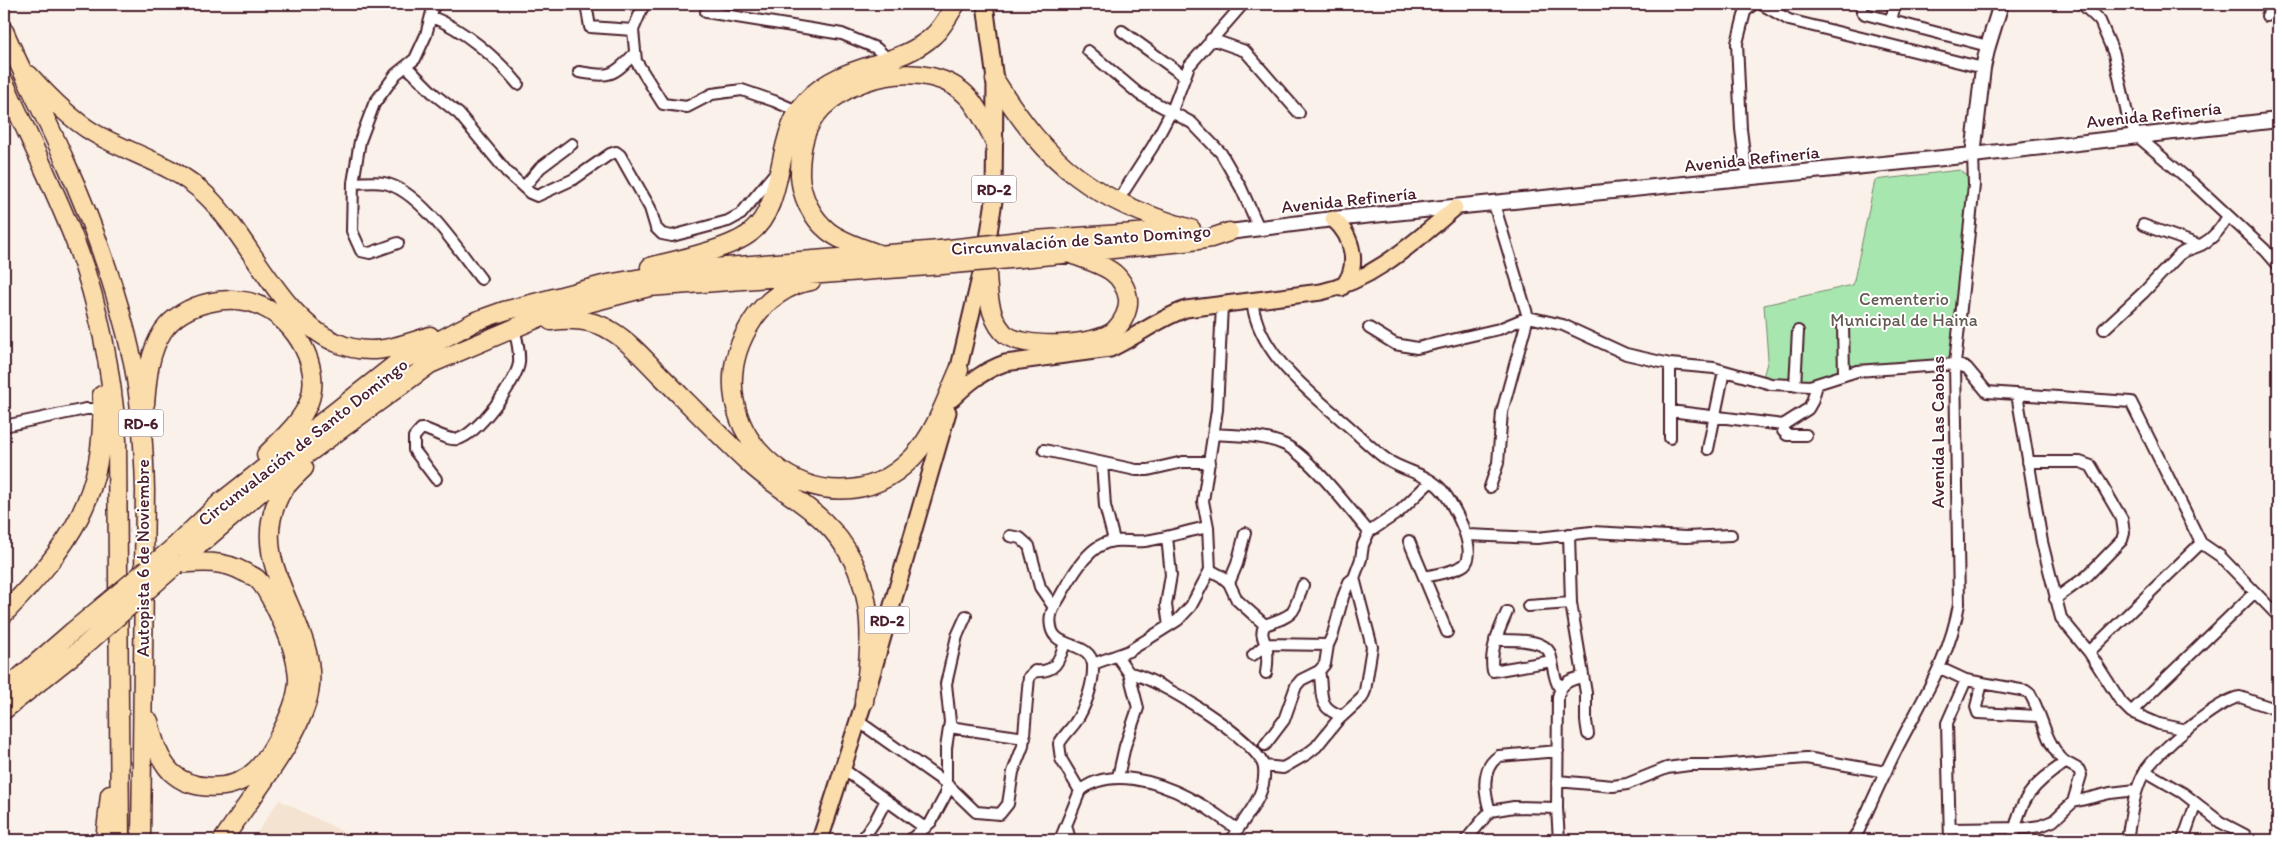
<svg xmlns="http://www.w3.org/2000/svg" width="2282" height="844" font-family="Itim,sans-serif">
  <rect width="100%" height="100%" fill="#faf2ea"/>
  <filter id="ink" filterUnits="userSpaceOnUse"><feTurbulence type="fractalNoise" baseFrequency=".02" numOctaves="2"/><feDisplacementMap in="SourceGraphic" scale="10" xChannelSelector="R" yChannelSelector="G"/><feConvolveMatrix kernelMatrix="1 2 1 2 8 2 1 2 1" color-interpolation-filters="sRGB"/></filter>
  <g filter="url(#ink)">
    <path fill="#f5e3d1" d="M279 800 360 840H252Z"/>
    <path fill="#a7e7af" stroke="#78836d" d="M1960 170 1971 179 1955 364 1857 371 1817 385 1762 381 1768 359 1764 305 1853 285 1875 180Z"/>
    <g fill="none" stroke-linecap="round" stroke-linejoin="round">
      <defs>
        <path id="street" d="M586 4 590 27 633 30 644 4
          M1761 4 1789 20 1983 68
          M1861 4 1862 11 1865 14 1988 46
          M2082 4 2100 21 2114 54 2128 118 2137 136 2195 185 2265 250 2278 265
          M706 12 842 34 876 48 889 60
          M2267 16 2275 4
          M432 17C463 29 497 58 518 84
          M1891 21 1895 4
          M633 30 636 61 663 104 687 107 712 94 742 90 774 101 797 111
          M1122 31 1184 76
          M1211 39 1245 51 1299 113
          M1088 51 1139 94 1192 123 1221 153 1241 188 1259 228
          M406 66 434 94 459 114 507 172 530 193 537 196 574 179 610 154 616 152 620 155 650 208 656 228 662 234 672 236 728 221 741 214 775 173
          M579 72C611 77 612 77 635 53
          M1747 178 1741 129 1737 43 1745 12 1753 4
          M353 183C362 183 374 181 384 183 420 190 459 251 481 279
          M524 187 540 168 572 144
          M1117 202 1153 146 1173 108 1189 66 1243 4
          M2143 225 2199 245
          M398 243 370 253 361 251 352 231 353 183 360 141 374 104 396 74 415 59 426 35 434 4
          M1252 301C1258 354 1309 391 1346 424 1360 436 1374 451 1389 461 1405 471 1426 474 1439 487 1451 498 1480 552 1464 565 1454 572 1436 574 1424 577
          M1843 326 1844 374
          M1369 328 1395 344 1417 348 1499 329 1528 317 1563 325 1626 354 1670 364 1714 368 1771 384 1810 386 1857 371 1955 364 1967 368 1987 392 2131 402 2201 543 2220 556 2278 616
          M2104 329 2144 292 2179 255C2186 249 2193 249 2201 245 2214 238 2221 228 2228 216
          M1795 386 1798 331
          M2017 394 2042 542 2061 618 2089 652 2121 702 2131 712 2159 724 2187 730
          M1670 411 1783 425 1808 409 1812 402 1817 385
          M1783 425V431L1787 435H1806
          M4 426 86 409H103
          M1214 434C1236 436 1263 435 1283 444 1309 455 1349 509 1369 532
          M1670 438V364
          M1708 449 1724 371
          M1044 450 1136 470H1148L1183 462H1210
          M2028 462H2080L2091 466 2122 519 2124 533 2122 540 2087 576 2055 599
          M1102 463 1105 506 1114 540
          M436 479 414 450V437L421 429H425C435 432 448 441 458 439 477 435 517 381 519 363 520 351 517 340 514 328
          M1490 487 1498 463 1502 412 1528 317 1494 204
          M1569 534 1571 603 1586 693V721L1588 734
          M1467 535 1537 538 1592 532 1686 537 1731 535
          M1010 536 1020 538 1029 546 1040 587 1053 606
          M1167 537 1171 575 1166 605 1169 626
          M1409 541 1447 632
          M1210 570 1221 576 1229 583 1237 600 1265 625
          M1229 583 1237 564 1245 533
          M1528 606 1571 603
          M1507 612C1499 630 1489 651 1493 671L1552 661
          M1495 640C1510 640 1545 638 1550 654 1554 666 1553 678 1560 689
          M2089 652 2201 543
          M1253 655 1266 644 1328 645
          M1117 656 1129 673 1138 708 1125 746 1118 777
          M1093 664 1129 651 1178 620 1191 606 1210 570 1208 527 1203 501 1217 410 1222 305
          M1940 668 1966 680 2026 691 2030 694C2042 714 2044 738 2060 757 2065 764 2073 765 2079 770L2081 775 2073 802
          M1319 671C1324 693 1315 707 1342 716
          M1129 673C1155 676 1261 742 1264 768 1267 797 1244 817 1231 840
          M1266 673C1267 666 1268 659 1267 652 1267 641 1258 636 1265 625 1296 614 1292 616 1303 585
          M1982 683 1976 707 1978 713 2038 716
          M2131 712 2255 592
          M858 721 947 784 976 812 1000 814 1008 804 1013 772 1023 746 1029 677 1035 671C1056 673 1059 660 1065 643
          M949 727 1025 738
          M1265 745 1284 720 1296 686 1301 680 1319 671 1325 664 1328 645 1333 634 1343 597 1349 582 1354 578
          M1264 766 1283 768 1307 754 1316 747 1337 721 1362 698 1365 691 1372 647 1354 578 1361 559 1363 545 1369 532 1399 512 1431 481
          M843 769 925 828
          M2145 771 2183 793 2220 822 2245 835 2248 840
          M1557 781 1613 786 1627 784 1667 768 1689 765H1720L1806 758 1886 772
          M1080 791 1061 759 1059 744C1063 736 1070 730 1075 723 1085 708 1094 684 1093 665 1090 640 1055 650 1051 627 1048 612 1056 605 1062 593 1073 574 1090 543 1114 541 1124 540 1135 542 1145 541 1166 538 1187 531 1208 527
          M1490 811C1484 792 1481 768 1499 756L1558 751
          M1066 825 1070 840
          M1950 829 2026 828 2040 826 2053 821 2073 802 2110 793 2136 790
          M862 840 875 821 886 800
          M910 840 931 822 946 794V748L950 722 946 684 957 636 966 616
          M1060 840 1080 791C1109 766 1159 782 1189 798 1206 806 1222 819 1237 829
          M1466 840 1490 811 1514 807 1557 808
          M1559 840 1557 808 1558 697C1561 683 1570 679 1583 677
          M1852 840 1859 830C1873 799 1887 767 1903 737 1927 691 1950 656 1959 604L1955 364 1974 185 1973 155
          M1950 840 1947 723 1966 680
          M2013 840C2019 800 2032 784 2065 763
          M2127 840C2131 818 2133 793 2144 773 2154 754 2219 699 2240 697L2278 710
          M2183 840 2196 803"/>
        <path id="secondary" d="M1973 155 1983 68 1988 46 2001 4
          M1229 232 1333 219 1973 155 2278 120"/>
        <path id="primary" d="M1333 219C1353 236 1361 268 1341 288
          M956 380 986 252 994 201 995 80 985 4
          M952 399C968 383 983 371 1005 363L1110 349C1136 337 1158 319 1186 309L1321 292C1374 280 1414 242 1455 208
          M820 840 864 702 948 412"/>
        <path id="highway" d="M4 31C23 75 46 117 65 161 94 225 118 294 133 362 141 404 144 448 145 490L141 840
          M29 75C48 96 70 119 94 133 132 155 174 164 206 195 248 235 281 319 335 342 369 358 397 347 430 336
          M995 80C1049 167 1093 200 1191 229
          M4 82C28 136 55 189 76 244 100 307 112 374 117 440L120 840
          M1020 241 1179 230
          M986 252C988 278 985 312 1003 332 1019 351 1099 346 1115 330 1123 322 1129 310 1128 299 1127 289 1120 277 1111 271 1099 263 1083 259 1069 253
          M876 253C860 247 842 242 828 231 812 218 801 196 800 175 800 158 802 139 810 124 837 75 930 55 969 98 980 111 987 126 994 140
          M1021 258 1184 242 1211 238 1229 232
          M650 267C676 260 730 249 750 233 787 205 774 134 807 100 844 61 898 69 934 35 943 27 949 14 956 4
          M811 281C788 284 765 301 753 320 679 431 826 548 913 457 935 434 946 399 959 370
          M551 321C573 318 594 319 613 332 631 343 646 361 660 375 690 405 719 435 749 463 788 499 827 510 853 561 876 606 870 653 864 702
          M145 404C147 379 149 352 163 331 183 302 233 292 263 307 296 322 322 367 309 402 301 423 281 439 266 455
          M173 548 221 502 397 363 476 321 504 311 607 284 665 274 713 268 940 250
          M177 564 292 465 430 364 550 313 649 287 942 265
          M4 614C71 543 106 498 102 395
          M4 691 72 632
          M4 710 83 647
          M149 721C153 739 158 758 171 772 191 791 228 791 249 776 265 764 275 744 284 727 291 712 298 696 298 679 297 655 288 633 277 611 272 601 266 587 257 579 254 576 248 574 244 572 222 560 202 562 177 564
          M105 840 110 795
          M223 840C248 800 306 732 310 686 316 620 245 566 279 497 284 486 295 477 304 468"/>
      </defs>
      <use href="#street" stroke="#4a1f2b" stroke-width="14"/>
      <use href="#secondary" stroke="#4a1f2b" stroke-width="18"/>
      <use href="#primary" stroke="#4a1f2b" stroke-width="19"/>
      <use href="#highway" stroke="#4a1f2b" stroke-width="21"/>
      <use href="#street" stroke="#fff" stroke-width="10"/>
      <use href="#secondary" stroke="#fff" stroke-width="14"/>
      <use href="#primary" stroke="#faddab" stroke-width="15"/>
      <use href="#highway" stroke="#faddab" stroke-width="18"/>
      <defs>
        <path id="highway-bridge" d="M940 250 1020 241
          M942 265 1021 258
          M72 632 173 548
          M83 647 177 564"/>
      </defs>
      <use href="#highway-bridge" stroke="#4a1f2b" stroke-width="21" stroke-linecap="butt"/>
      <use href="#highway-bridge" stroke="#faddab" stroke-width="18"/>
    </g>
  </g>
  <g text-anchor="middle" stroke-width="4" stroke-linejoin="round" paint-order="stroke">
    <g fill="#fff" stroke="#80626b" stroke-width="1">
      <rect x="971.5" y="175.5" width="45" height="27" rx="4"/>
      <rect x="118.5" y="409.5" width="45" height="27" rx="4"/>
      <rect x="864.5" y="606.5" width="45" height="27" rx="4"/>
    </g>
    <g font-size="16" font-weight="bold" fill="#4a1f2b">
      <text x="994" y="195">RD-2</text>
      <text x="141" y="429">RD-6</text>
      <text x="887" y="626">RD-2</text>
    </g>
    <g font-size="18" fill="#4a1f2b" stroke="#fff">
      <text transform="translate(2154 115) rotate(-6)" y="6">Avenida Refinería</text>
      <text transform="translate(1752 159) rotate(-6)" y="6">Avenida Refinería</text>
      <text transform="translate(1349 200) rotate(-6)" y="6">Avenida Refinería</text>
      <text transform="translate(1081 240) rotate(-4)" y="6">Circunvalación de Santo Domingo</text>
      <text transform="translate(1938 432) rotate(-90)" y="6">Avenida Las Caobas</text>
      <text transform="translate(303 442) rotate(-38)" y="6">Circunvalación de Santo Domingo</text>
      <text transform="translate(143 558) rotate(-90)" y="6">Autopista 6 de Noviembre</text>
    </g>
    <g font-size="18" fill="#665b53" stroke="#fff">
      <text x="1904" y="305">Cementerio<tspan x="1904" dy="21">Municipal de Haina</tspan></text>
    </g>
  </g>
  <rect width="2282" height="844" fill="none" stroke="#fff" stroke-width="20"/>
  <rect x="10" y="10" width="2262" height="824" fill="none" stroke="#4a1f2b" stroke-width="2" filter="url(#ink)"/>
</svg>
